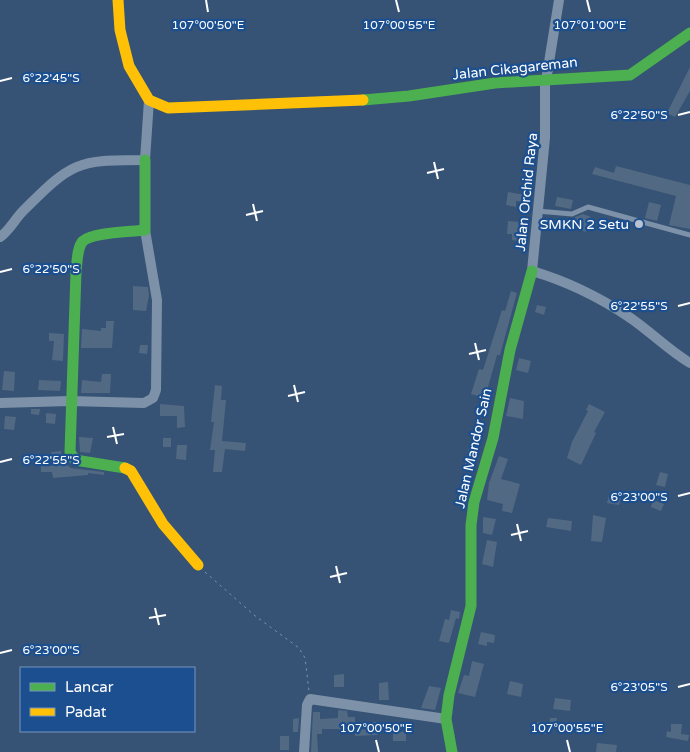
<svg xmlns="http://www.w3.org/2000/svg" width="690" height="752" font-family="'Varela Round',sans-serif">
  <rect width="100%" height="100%" fill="#365274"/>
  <path fill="#526984" d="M690 67V91L675 117 667 113Z
    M616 166 690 185V229L669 225 676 196 592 174 595 167 614 173Z
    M508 192 525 195 524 202 516 201V207L506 205Z
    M557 197 573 200 571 209 555 206Z
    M649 202 661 205 657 221 645 218Z
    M583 214 591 217 586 232 572 227 575 217Z
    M508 221 521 222 520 241 512 240V234H507Z
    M133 286 148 287 149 295 146 311 133 310Z
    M511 291 517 293 500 355H497L485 398 471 394 479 369 483 370 502 310 505 311Z
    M537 305 546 307 544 315 535 312Z
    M106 321H114L112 348H81L82 329 101 331V328H106Z
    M49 333 64 334 63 361 52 360 54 341H49Z
    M140 345H148L147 354 139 353Z
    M519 358 531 361 528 373 516 370Z
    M4 371 15 372 14 391 2 390Z
    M102 374H111L110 393H81L82 380 101 382Z
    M39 380 61 381 60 391 38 390Z
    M215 385 222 386 221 400H226L222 441 246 443 245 451 225 449 222 472H213L215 450H210L214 422H211Z
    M510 398 524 401 523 419 506 416Z
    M160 404 184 406 185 427 177 428V416H160Z
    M589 404 605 412 594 432 596 433 581 465 567 458 572 442 588 411 586 410Z
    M31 409H40L39 415 31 414Z
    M46 413 56 414 55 424 46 423Z
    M5 416 16 417 14 430 4 429Z
    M79 437 93 438 90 453 80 452Z
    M163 438H171V447H163Z
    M177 445H187L186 460 176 459Z
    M469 447 480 449 472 470 464 468Z
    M61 451 63 462 71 468 104 472V475L88 473V475L53 478 52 472H41V466H52L51 452Z
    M499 456 508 459 501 479 520 484 512 513 502 511 503 504 487 500 489 483Z
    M660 472 668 474 665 487 656 485Z
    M609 495 621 497 619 505 607 503Z
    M653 500 664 504 661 511 651 507Z
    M593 515 606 518 602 542 591 541Z
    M483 517 496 519 492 535 483 533Z
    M548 518 572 521 571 531 546 527Z
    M487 540 497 542 493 567 482 564Z
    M451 610 460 612 459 619 456 618 449 643 439 641 445 619 449 620Z
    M481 632 495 635 494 643 487 642V646L478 644Z
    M472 661 484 664 475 697 458 693 464 675 469 676Z
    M344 674V687H334V675Z
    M510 681 523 684 521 697 507 694Z
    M388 682 389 700H379V683Z
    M429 686 441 688 435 710 421 708Z
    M555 698 571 700 570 711 553 709Z
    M338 710 347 711 348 717H355V730L371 729V722H377L378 735 355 736V732L339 734V729H322V734H317L318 752H311L313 712H320V719L338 718Z
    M299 718 298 732H293V719Z
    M550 718H557L556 728 549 727Z
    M537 722 547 723 546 734 535 733Z
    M671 724H682L681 734 689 735 688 741 666 737 667 731 671 732Z
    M393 732H406V741H393Z
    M280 736H289V750H280Z
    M597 743 617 745 616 752H596Z"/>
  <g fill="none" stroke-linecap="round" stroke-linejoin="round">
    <path stroke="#7d92a8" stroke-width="1" stroke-dasharray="2.5 4" stroke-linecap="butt" d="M205 572 254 615 299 648 305 658 309 691"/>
    <path stroke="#7d92a8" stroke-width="5" d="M537 211 572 214 588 207 690 235"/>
    <path stroke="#7d92a8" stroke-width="10" d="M545 81V138L532 271C566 281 599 297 629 317 650 331 668 350 690 363
      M546 81 559 0
      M0 237C9 231 15 219 23 211 72 162 76 160 145 160L149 100
      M0 403 70 401 144 403 153 398 156 390 157 300 145 230
      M304 752 307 705 310 699 446 719"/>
    <path stroke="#4caf50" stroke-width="11" d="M363 100 409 96 495 83 630 75 690 33
      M125 468 75 460 70 452 76 272C77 264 77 247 83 241 93 232 131 232 145 230V160
      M452 752 446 719 449 695 471 606V525L474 502 493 438 510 350 532 271"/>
    <path stroke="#ffc107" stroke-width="11" d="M118 0 120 30 129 66 149 100 168 108 363 100
      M125 468 131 471 163 524 198 565"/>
  </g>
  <path fill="none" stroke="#fff" stroke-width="2" d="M206 0 208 12M396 0 399 12M587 0 590 12M0 81 12 78M678 115 690 112M434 162 438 179M427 173 444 169M253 204 257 221M246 215 263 211M0 272 12 269M678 306 690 303M475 343 479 360M469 354 486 350M294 385 298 402M288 396 305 392M113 427 117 444M107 437 124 434M0 462 12 459M678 496 690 493M517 524 521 541M511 535 528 531M336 566 340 583M330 577 347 573M155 608 159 625M149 618 166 615M0 653 12 650M678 687 690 684M376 740 379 752M567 740 570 752"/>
  <circle fill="#b9c2ce" stroke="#1b4f8f" stroke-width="2" cx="639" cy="224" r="5"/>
  <g text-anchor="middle" stroke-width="4.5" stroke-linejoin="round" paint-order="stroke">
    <g font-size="14" fill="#fff" stroke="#1b4f8f">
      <text transform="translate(515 68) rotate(-6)" y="5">Jalan Cikagareman</text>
      <text transform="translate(526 192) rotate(-84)" y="5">Jalan Orchid Raya</text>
      <text transform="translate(473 448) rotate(-77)" y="5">Jalan Mandor Sain</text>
    </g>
    <g font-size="14" fill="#fff" stroke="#1b4f8f" text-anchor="end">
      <text x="629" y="229">SMKN 2 Setu</text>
    </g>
  </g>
  <g font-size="12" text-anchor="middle" fill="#fff" stroke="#1b4f8f" stroke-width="4.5" stroke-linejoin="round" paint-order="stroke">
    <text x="208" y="29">107°00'50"E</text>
    <text x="399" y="29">107°00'55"E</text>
    <text x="590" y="29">107°01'00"E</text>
    <text x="51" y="82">6°22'45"S</text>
    <text x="639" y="119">6°22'50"S</text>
    <text x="51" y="273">6°22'50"S</text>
    <text x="639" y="310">6°22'55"S</text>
    <text x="51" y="464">6°22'55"S</text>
    <text x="639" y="501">6°23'00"S</text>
    <text x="51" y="654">6°23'00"S</text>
    <text x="639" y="691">6°23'05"S</text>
    <text x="376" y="732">107°00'50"E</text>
    <text x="567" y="732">107°00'55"E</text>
  </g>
  <rect x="20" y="667" width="175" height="65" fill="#1b4f8f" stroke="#7695bc"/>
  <rect x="30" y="683" width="25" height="8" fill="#4caf50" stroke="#7695bc"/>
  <text x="65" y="692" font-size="15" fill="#ffffff">Lancar</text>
  <rect x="30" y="708" width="25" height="8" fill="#ffc107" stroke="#7695bc"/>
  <text x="65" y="717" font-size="15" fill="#ffffff">Padat</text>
</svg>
